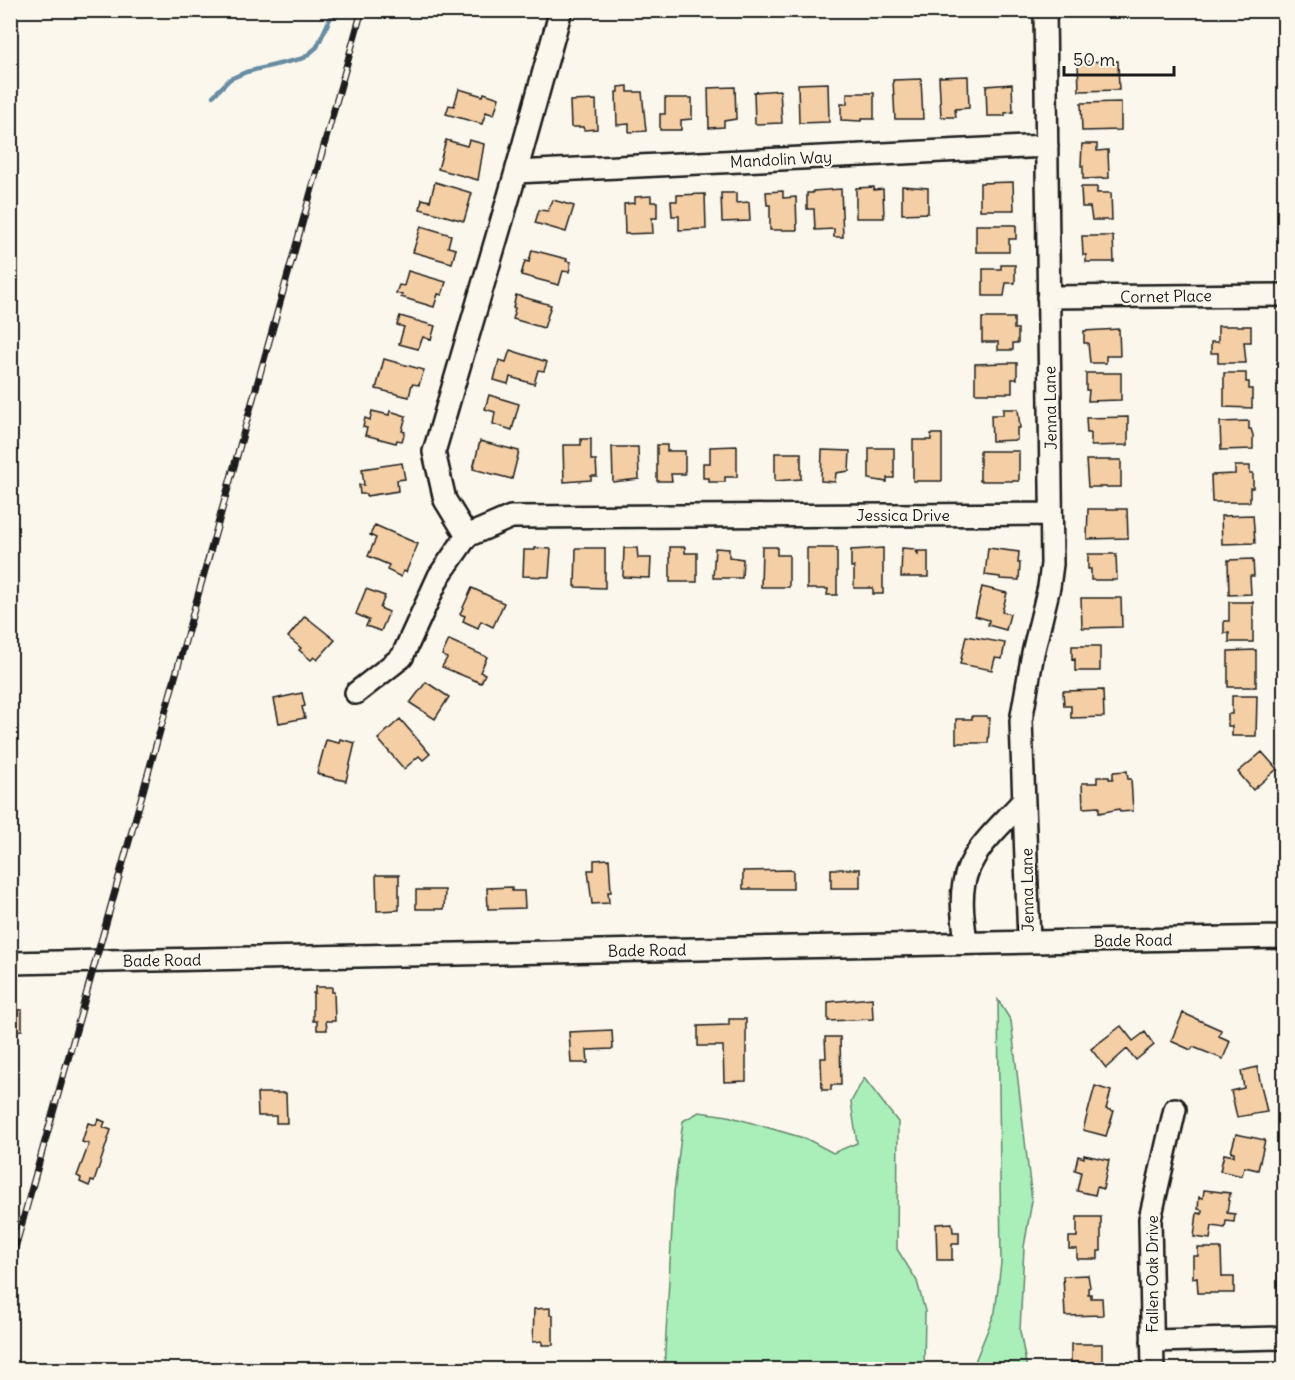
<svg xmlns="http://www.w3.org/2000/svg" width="1295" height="1380" font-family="Delius,sans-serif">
  <rect width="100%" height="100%" fill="#fbf7ec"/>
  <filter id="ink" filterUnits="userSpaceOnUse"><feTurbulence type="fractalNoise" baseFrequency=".0167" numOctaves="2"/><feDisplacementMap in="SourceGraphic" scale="12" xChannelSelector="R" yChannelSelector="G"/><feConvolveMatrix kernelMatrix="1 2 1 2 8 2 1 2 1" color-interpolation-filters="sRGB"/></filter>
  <g filter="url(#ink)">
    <path fill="#aaefba" stroke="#63866b" stroke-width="1.5" d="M998 1000 1011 1021 1032 1201 1024 1247 1020 1331 1027 1369H972L995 1312 1001 1263Z
      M864 1078 898 1122 897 1249 917 1281 925 1311 924 1369H664L674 1192 683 1121 699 1112 728 1116 807 1139 833 1153 857 1143 851 1102Z"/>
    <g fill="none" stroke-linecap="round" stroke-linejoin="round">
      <path stroke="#688ca2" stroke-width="4.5" d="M213 96 230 79 246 72 304 58 317 47 334 10"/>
    </g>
    <path fill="#f4cea4" stroke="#1c1c1c" stroke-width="1.5" d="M1118 61 1119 90 1079 91 1078 62Z
      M968 76 969 108 955 109 956 117H941L939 77Z
      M921 79 923 119H895L893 80Z
      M828 83 829 122 799 123 798 84Z
      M1012 84 1013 112 1005 113V116H987L986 86Z
      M628 86V92H642L646 131 629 132V124L617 125 616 92H618V87Z
      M735 87 736 119 724 121V127L709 128 708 88Z
      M459 89 483 96 484 93 499 98 494 115 486 112 482 124 446 114 449 105 454 106Z
      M780 90 782 123 755 124 754 92Z
      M847 93H874V119H861V121L841 120V104H847Z
      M665 98H692V119L681 120V130H660V114H665Z
      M596 100 597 129 584 130 583 127H571L570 101Z
      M1121 102V130L1082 131 1081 103Z
      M446 140 467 146 469 140 484 144 478 180 438 169Z
      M1082 144H1097V151L1108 150 1109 178 1083 179V166H1081Z
      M435 182 472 193 464 221 420 209 422 199 430 201Z
      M1013 182 1014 210H980V183Z
      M902 186 928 188V213L902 214Z
      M874 187V190L883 189 884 218H856V188Z
      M1081 187H1097V193H1111L1112 220H1092L1090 207H1082Z
      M841 189 843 237H834V229L815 230 814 209H807V193H813V191Z
      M783 191V198L796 197 797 230H770V205H767L766 192Z
      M721 193H736V203L749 202 750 221 722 222Z
      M705 194 706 229 679 230V216H672L671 201H677V195Z
      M651 196V202H657V218H652L653 233 625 234 624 204 635 203V197Z
      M553 200 574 206 566 232 535 223 539 210 548 211Z
      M976 225H1016V239H1009V252H976Z
      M421 226 451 235 448 247 456 249 452 263 413 252Z
      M1082 236H1113L1114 262H1086V255H1083Z
      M532 250 567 259 566 261 571 262 569 272 563 271 559 285 521 275 525 261 529 262Z
      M1001 265H1015V283H1006L1004 296H983V269H1001Z
      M408 271 446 282 442 295 438 294 434 307 401 297 402 295 396 293 399 285 404 286Z
      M516 295 551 305 544 328 513 319 515 313 514 312 515 308H513Z
      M400 316 435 326 431 340 423 337 418 349 399 344 404 327 397 325Z
      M982 318H1014V329H1018V343H1013V350H998V342H982Z
      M1218 326H1251V342H1244L1246 363H1218V353H1211V342H1218Z
      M1119 329 1120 356H1106V363H1090L1088 343H1084V331Z
      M510 350 547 362 544 371 538 370 534 384 510 377 508 384 494 380 499 360 506 362Z
      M384 359 424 370 419 385 412 384 409 397 376 389Z
      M1006 363H1017V379H1012V393H975V364Z
      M1086 373H1121V400L1088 401 1089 390H1086Z
      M1224 373H1246V382H1249V389H1252V408L1224 407Z
      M489 395 519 404 512 430 493 424 495 412 485 409Z
      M1003 409H1018L1020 428H1017V440L992 441 991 415H1003Z
      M372 411 389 415 390 411 406 416 402 431 405 432 402 441 397 440 396 443 365 435 367 428 363 427 365 418 370 420Z
      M1128 417V445L1091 446V433H1087L1086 418Z
      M1249 421V429H1251L1253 435V449L1221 450 1220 422Z
      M931 434H942V481H913V440H931Z
      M581 439H591V460H596L597 476H591V480L564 482 563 445H581Z
      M480 441 519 451 512 479 473 469Z
      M657 445H667V451H685V474H671L672 481H657Z
      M737 446V477H725V482H709V478H703V463H710V447Z
      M612 447H638L639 479 613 482Z
      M869 448H894V478H887V482L869 479Z
      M822 450 850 451 849 471 836 473 835 482 821 481Z
      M980 451H1019V481H980Z
      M775 453H801V479L775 481Z
      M1086 460H1121V487H1088Z
      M402 463 405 479 397 480 398 491 366 496V494H360L359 485H364L362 469Z
      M1235 466H1250V473H1253V488H1250V502H1212L1211 475 1235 474Z
      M1088 509H1127L1128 538 1087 539Z
      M1253 515 1255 543 1222 544 1221 516Z
      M375 525 418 544 406 572 403 571 401 577 387 570 389 565 368 556 376 538 370 535Z
      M670 547H685V553H697V582H670Z
      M762 547H777V555H789V587H761Z
      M535 548 551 549 549 577 523 576 524 550H535Z
      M576 548H605V588L575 587Z
      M624 548H637L638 558H651L650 578 623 577Z
      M715 548 729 549V557L743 559 742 578H713Z
      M807 548H837V595H827L828 589H807Z
      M883 548V594H873V588H854V567H851V550Z
      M902 548 915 549 918 554V551H928V577H901Z
      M988 548 1019 552 1018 563H1020L1019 580 1000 579V577L985 575Z
      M1088 554H1116L1117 580H1091V569H1088Z
      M1253 559 1254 576H1250L1251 594 1229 595 1228 560Z
      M982 587 1007 593 1002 612 1010 614 1006 630 988 625 989 620 975 616Z
      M472 588 504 603 493 627 481 621 478 628 463 621 465 616 460 614Z
      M366 589 385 596 380 608 389 612 381 631 366 626 369 620 356 614Z
      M1081 598H1121L1122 627 1082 628Z
      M1229 602H1253V642H1229V633H1224V621H1229Z
      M305 616 335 640 317 660 314 657 311 660 299 650 301 648 288 637Z
      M966 636 1005 643 1002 659 995 658 992 670 960 664Z
      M449 640 487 657 480 672 485 674 481 683 442 667 447 658 442 655Z
      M1072 646H1100V671H1075V659L1072 660Z
      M1256 650V687H1228V651Z
      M426 682 449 697 435 719 410 703Z
      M1103 690 1104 717 1071 718V706H1064L1063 691Z
      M302 693 305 706 302 707 305 718 279 723 274 699Z
      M1232 696H1257L1256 736H1232V726H1228V714H1232Z
      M972 716H987V718H990L988 743H956V719H972Z
      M400 719 430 754 423 760 419 756 404 769 378 739Z
      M340 739 355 743 346 781 317 774 326 740 339 743Z
      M1262 752 1277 769 1253 790 1238 772Z
      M1127 771 1128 779H1131L1133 811 1120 812 1119 809 1099 813V807L1083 808 1082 783H1097V777H1109V779H1113V772Z
      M609 859 611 892H608L609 903 592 904 588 870H594V860Z
      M831 869H860V888H831Z
      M793 870V889H743V871Z
      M376 875H399V910L377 911Z
      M512 887V891H524L525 908 488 909 487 888Z
      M416 890H445L444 909H416Z
      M315 987H332V992H334L335 1021H326L327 1030H317V1021H313V993H315Z
      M872 998 873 1019 828 1021V1002Z
      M10 1010H22V1030L10 1031Z
      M1183 1013 1221 1030 1219 1036 1230 1041 1223 1059 1193 1047 1191 1050 1171 1041Z
      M729 1019H746V1081L724 1082 723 1046H698V1026L729 1025Z
      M1121 1026 1133 1041 1145 1032 1154 1045 1136 1060 1127 1049 1106 1068 1091 1049Z
      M612 1030 613 1049 587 1050 588 1063H571L569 1032Z
      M825 1037H840L841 1085H831V1090H822L821 1058H826Z
      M1257 1067 1267 1112 1237 1117 1231 1091 1244 1088 1241 1071Z
      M1095 1086 1111 1091 1106 1109 1114 1111 1106 1136 1083 1130Z
      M257 1093H286L287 1123H276V1116H258Z
      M98 1119 105 1122 103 1127 111 1130 94 1182 91 1181 89 1186 80 1182 81 1178 77 1176 89 1144 82 1142 88 1123 96 1125Z
      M1236 1134 1265 1140 1258 1170 1244 1167 1242 1176 1220 1171 1224 1154 1234 1156V1152H1231Z
      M1084 1155 1109 1160 1103 1189 1097 1187 1095 1195 1077 1191 1081 1172 1075 1170 1078 1156 1084 1158Z
      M1204 1190 1230 1193 1227 1213 1235 1214 1234 1222 1226 1221 1225 1228 1212 1226 1210 1239 1194 1237 1197 1213 1202 1214V1210L1198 1209 1199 1197 1203 1198Z
      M1077 1217H1101V1251H1098V1259H1077V1249H1069V1237H1077Z
      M952 1223 953 1232H959V1244H952V1260H937L936 1224Z
      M1198 1248H1221L1222 1277H1234V1293H1198L1197 1277 1193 1278V1256H1198Z
      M1278 1260H1284V1291H1278Z
      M1088 1275 1090 1287 1088 1288V1294H1091V1298H1102L1103 1315 1065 1316 1063 1276Z
      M550 1308V1315H553V1345H542V1341L533 1342 534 1309Z
      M1071 1344H1102V1370H1081V1362H1071Z"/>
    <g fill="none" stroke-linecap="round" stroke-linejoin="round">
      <defs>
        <path id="minor" d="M516 172 1047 146
          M1048 297 1284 295
          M467 536 445 500 434 452 516 172 561 10
          M356 693 402 657 439 576 467 536 511 517 1051 514
          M1029 942 1021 721 1033 653 1049 587 1052 564 1045 10
          M966 943C964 924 960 902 964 883 970 850 1002 825 1023 801
          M10 963 1284 937
          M1152 1341 1284 1338
          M1153 1370 1150 1219 1175 1109"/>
      </defs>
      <use href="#minor" stroke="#1c1c1c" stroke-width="26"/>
      <use href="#minor" stroke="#fbf7ec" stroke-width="21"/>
      <defs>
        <path id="rail" d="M10 1266 362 10"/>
      </defs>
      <use href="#rail" stroke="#1c1c1c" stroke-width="7"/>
      <use href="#rail" stroke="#fbf7ec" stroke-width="4.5" stroke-dasharray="14" stroke-linecap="butt"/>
    </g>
  </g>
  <g text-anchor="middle" stroke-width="4.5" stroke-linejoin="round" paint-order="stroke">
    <g font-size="16" fill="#1c1c1c" stroke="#fbf7ec">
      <text transform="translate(781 159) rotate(-3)" y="6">Mandolin Way</text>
      <text transform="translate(1166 296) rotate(-1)" y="6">Cornet Place</text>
      <text transform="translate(1050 408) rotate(-91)" y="6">Jenna Lane</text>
      <text x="903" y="521">Jessica Drive</text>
      <text transform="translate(1027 890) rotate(-91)" y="6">Jenna Lane</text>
      <text transform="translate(1133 940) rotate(-1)" y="6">Bade Road</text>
      <text transform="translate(647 950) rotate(-1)" y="6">Bade Road</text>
      <text transform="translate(162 960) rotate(-1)" y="6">Bade Road</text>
      <text transform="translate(1152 1274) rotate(-90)" y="6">Fallen Oak Drive</text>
    </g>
  </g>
  <rect width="1295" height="1380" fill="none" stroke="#fbf7ec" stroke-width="36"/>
  <rect x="18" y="18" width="1259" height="1344" fill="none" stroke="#1c1c1c" stroke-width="2" filter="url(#ink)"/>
  <path d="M1064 66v9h110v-9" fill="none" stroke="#1c1c1c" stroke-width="3"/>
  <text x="1073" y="66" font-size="18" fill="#1c1c1c" stroke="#fbf7ec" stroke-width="4.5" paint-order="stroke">50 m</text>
</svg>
